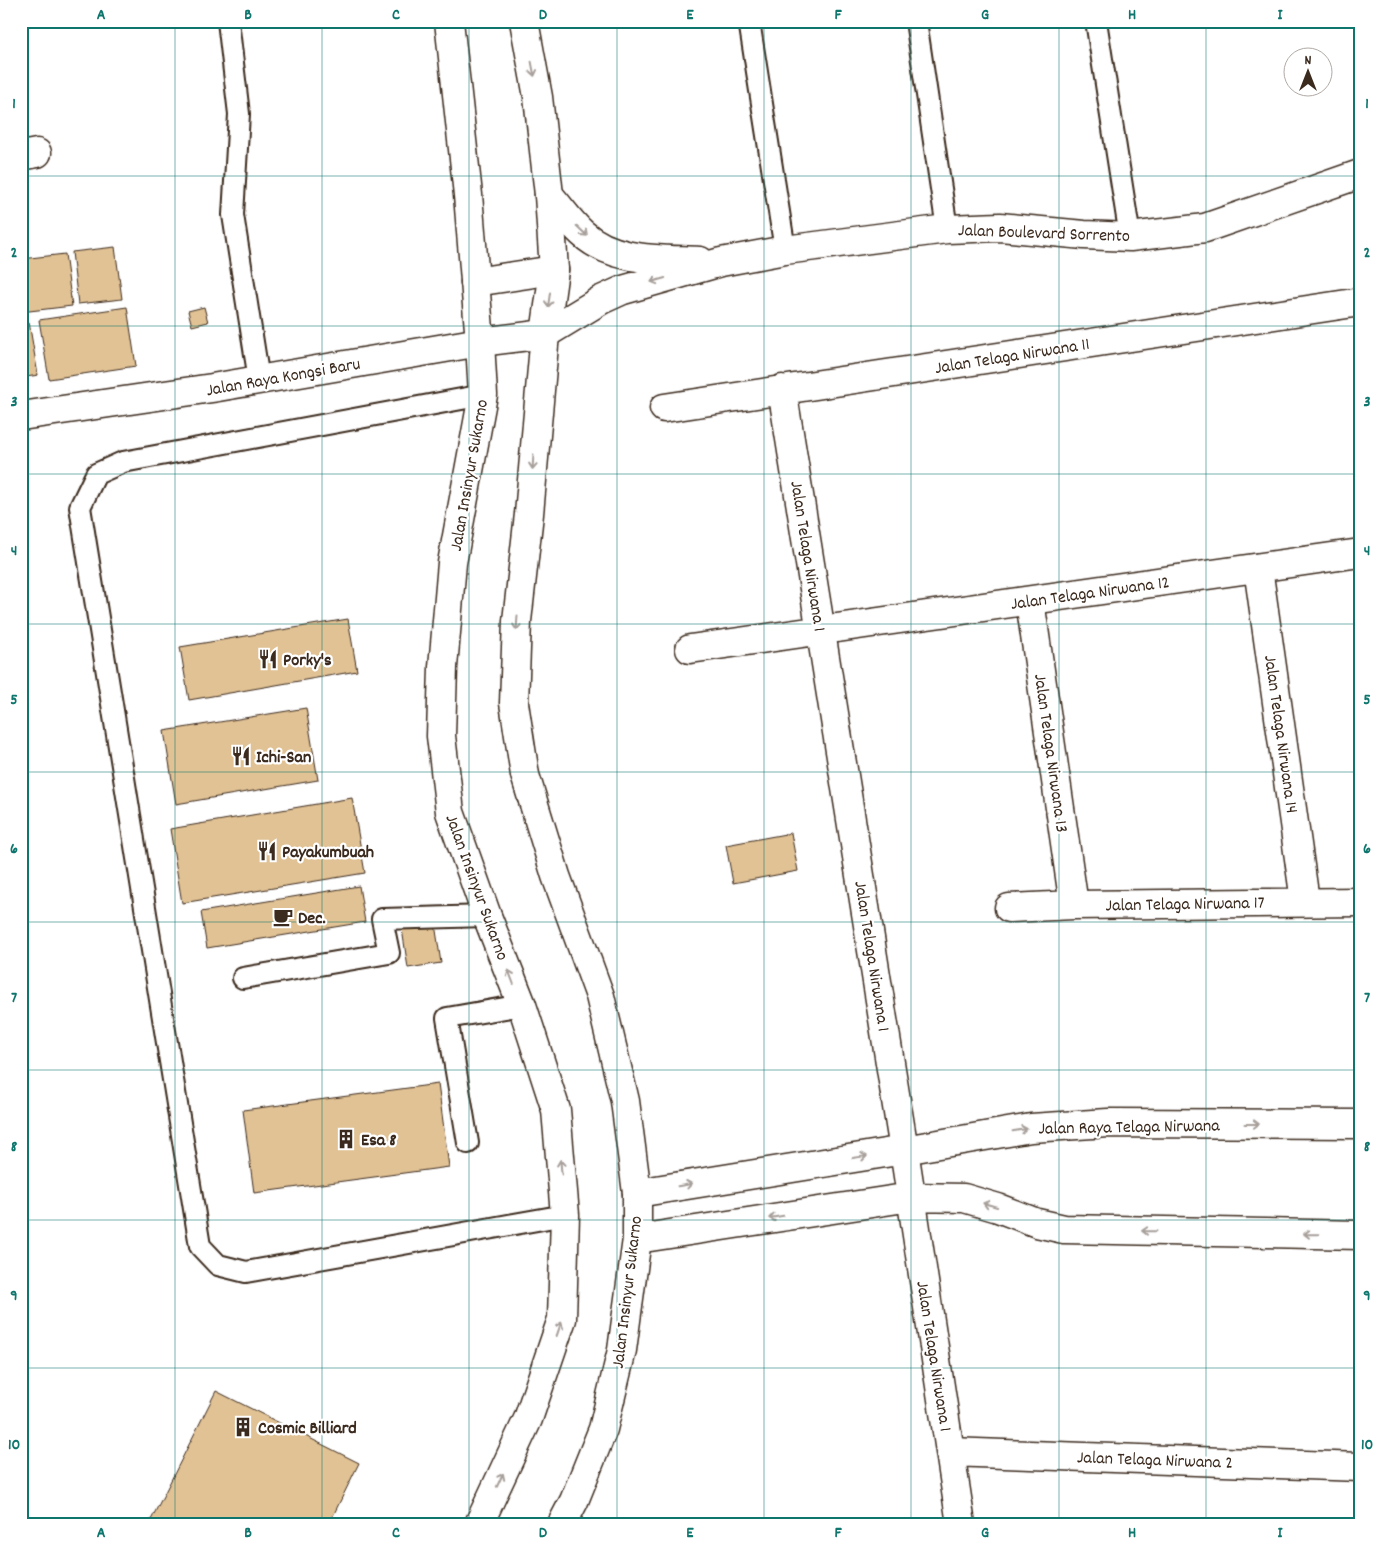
<svg xmlns="http://www.w3.org/2000/svg" width="1381" height="1545" font-family="Dekko,sans-serif">
  <rect width="100%" height="100%" fill="#fff"/>
  <filter id="ink" filterUnits="userSpaceOnUse"><feTurbulence type="fractalNoise" baseFrequency=".02" numOctaves="2"/><feDisplacementMap in="SourceGraphic" scale="10" xChannelSelector="R" yChannelSelector="G"/><feConvolveMatrix kernelMatrix="1 2 1 2 8 2 1 2 1" color-interpolation-filters="sRGB"/></filter>
  <g filter="url(#ink)">
    <path fill="#e1c294" stroke="#3b2a1e" d="M115 247 122 299 78 304 72 252Z
      M65 254 72 306 21 312V259Z
      M127 307 136 366 49 379 39 320Z
      M204 307 208 322 192 326 188 311Z
      M29 322 38 375 21 378V323Z
      M348 619 357 671 189 700 180 647Z
      M306 708 318 780 176 804 164 731Z
      M352 798 365 873 182 903 170 829Z
      M791 833 798 871 733 883 726 845Z
      M359 886 365 922 207 948 201 912Z
      M435 924 441 963 408 968 402 929Z
      M438 1084 449 1167 254 1193 243 1110Z
      M216 1391 359 1463 329 1524H149Z"/>
    <g fill="none" stroke-linecap="round" stroke-linejoin="round">
      <defs>
        <path id="lane" d="M228 21 239 114 233 215 259 380
          M749 21 785 250
          M916 21 947 229
          M1096 21 1130 237
          M483 395 123 462 96 474 80 507 200 1246 218 1265 246 1272 565 1215
          M243 978 389 953 382 919 487 916
          M468 1143 447 1018 522 1005"/>
        <path id="street" d="M21 156 37 153
          M549 195C560 207 570 222 582 233 613 262 660 259 700 261
          M475 282 554 270
          M782 389 904 1150 961 1524
          M664 408 1360 302
          M21 416 212 388 480 342 545 334 601 300 623 290 721 262 785 250 947 229 1000 227 1084 235 1130 237 1205 228 1360 174
          M1258 568 1305 901
          M1030 601 1074 905
          M690 649 1360 553
          M1009 908 1074 905 1360 902
          M637 1193 904 1150 1031 1128 1108 1123 1360 1124
          M637 1239 911 1197 964 1198 998 1208 1037 1223 1064 1229 1360 1235
          M950 1452 1360 1467"/>
        <path id="primary" d="M449 21 468 195 480 342 483 395 452 563 443 667 441 736 450 812 487 916 522 1005 556 1110 565 1215 562 1319 528 1419 479 1524
          M524 21 538 97 549 195 554 270 545 334 529 514 517 621 514 703 525 775 556 876 600 996 625 1101 637 1193V1239L622 1350 603 1429 574 1501 562 1524"/>
      </defs>
      <use href="#lane" stroke="#3b2a1e" stroke-width="24"/>
      <use href="#street" stroke="#3b2a1e" stroke-width="31"/>
      <use href="#primary" stroke="#3b2a1e" stroke-width="31"/>
      <use href="#lane" stroke="#fff" stroke-width="20"/>
      <use href="#street" stroke="#fff" stroke-width="28"/>
      <use href="#primary" stroke="#fff" stroke-width="28"/>
    </g>
    <defs><path id="oneway-shaft" d="M-6 0H5M1.5-3L5.5 0L1.5 3" fill="none" stroke-width="1.6" stroke-linecap="round" stroke-linejoin="round" transform="scale(1.25)"/></defs>
    <g stroke="#a79f9a">
      <use href="#oneway-shaft" transform="translate(533 69) rotate(79)"/>
      <use href="#oneway-shaft" transform="translate(582 231) rotate(44)"/>
      <use href="#oneway-shaft" transform="translate(658 280) rotate(164)"/>
      <use href="#oneway-shaft" transform="translate(549 300) rotate(98)"/>
      <use href="#oneway-shaft" transform="translate(533 462) rotate(94)"/>
      <use href="#oneway-shaft" transform="translate(517 623) rotate(94)"/>
      <use href="#oneway-shaft" transform="translate(511 977) rotate(-111)"/>
      <use href="#oneway-shaft" transform="translate(1252 1124)"/>
      <use href="#oneway-shaft" transform="translate(1020 1130) rotate(-9)"/>
      <use href="#oneway-shaft" transform="translate(860 1157) rotate(-8)"/>
      <use href="#oneway-shaft" transform="translate(561 1167) rotate(-95)"/>
      <use href="#oneway-shaft" transform="translate(685 1185) rotate(-9)"/>
      <use href="#oneway-shaft" transform="translate(990 1205) rotate(-164)"/>
      <use href="#oneway-shaft" transform="translate(776 1217) rotate(171)"/>
      <use href="#oneway-shaft" transform="translate(1149 1231) rotate(-179)"/>
      <use href="#oneway-shaft" transform="translate(1311 1234) rotate(-179)"/>
      <use href="#oneway-shaft" transform="translate(559 1329) rotate(-71)"/>
      <use href="#oneway-shaft" transform="translate(500 1480) rotate(-65)"/>
    </g>
  </g>
  <path fill="none" stroke="#0f766e" stroke-width="1" stroke-opacity="0.55" d="M175 21V1524M322 21V1524M469 21V1524M617 21V1524M764 21V1524M911 21V1524M1059 21V1524M1206 21V1524M21 176H1360M21 326H1360M21 474H1360M21 624H1360M21 772H1360M21 922H1360M21 1070H1360M21 1220H1360M21 1368H1360"/>
  <defs>
    <symbol id="restaurant-bare" viewBox="-9 -9 18 18"><path d="M-5-6h1v4h1v-4h1v4h1v-4h1v5L-1.5 .5V6h-2V.5L-5-1ZM5-6V6H3V1.5H1.5Q1.5-4 5-6Z" fill="#3b2a1e" stroke="#fff" stroke-width="2.5" paint-order="stroke"/></symbol>
    <symbol id="cafe-bare" viewBox="-9 -9 18 18"><path d="M-5.5-4.5H6V0H3Q3 3.5 0 3.5H-2.5Q-5.5 3.5-5.5 0ZM3-3.2v2h1.7v-2ZM-6 4.5H4V6H-6Z" fill="#3b2a1e" stroke="#fff" stroke-width="2.5" paint-order="stroke"/></symbol>
    <symbol id="building-bare" viewBox="-9 -9 18 18"><path d="M-4-6H4V6H1V3H-1V6H-4ZM-2.5-4.3h1.7v1.8h-1.7ZM.8-4.3h1.7v1.8H.8ZM-2.5-1h1.7V.8h-1.7ZM.8-1h1.7V.8H.8Z" fill="#3b2a1e" stroke="#fff" stroke-width="2.5" paint-order="stroke"/></symbol>
  </defs>
  <g fill-rule="evenodd">
    <use href="#restaurant-bare" x="254" y="645" width="28" height="28"/>
    <use href="#restaurant-bare" x="227" y="742" width="28" height="28"/>
    <use href="#restaurant-bare" x="253" y="837" width="28" height="28"/>
    <use href="#cafe-bare" x="269" y="903" width="28" height="28"/>
    <use href="#building-bare" x="332" y="1125" width="28" height="28"/>
    <use href="#building-bare" x="229" y="1413" width="28" height="28"/>
  </g>
  <g text-anchor="middle" stroke-width="4.5" stroke-linejoin="round" paint-order="stroke">
    <g font-size="18" fill="#3b2a1e" stroke="#fff">
      <text transform="translate(1044 232) rotate(2)" y="6">Jalan Boulevard Sorrento</text>
      <text transform="translate(1012 355) rotate(-9)" y="6">Jalan Telaga Nirwana 11</text>
      <text transform="translate(283 376) rotate(-10)" y="6">Jalan Raya Kongsi Baru</text>
      <text transform="translate(468 475) rotate(-80)" y="6">Jalan Insinyur Sukarno</text>
      <text transform="translate(809 556) rotate(81)" y="6">Jalan Telaga Nirwana 1</text>
      <text transform="translate(1090 592) rotate(-8)" y="6">Jalan Telaga Nirwana 12</text>
      <text transform="translate(1282 734) rotate(82)" y="6">Jalan Telaga Nirwana 14</text>
      <text transform="translate(1052 753) rotate(82)" y="6">Jalan Telaga Nirwana 13</text>
      <text transform="translate(478 887) rotate(70)" y="6">Jalan Insinyur Sukarno</text>
      <text transform="translate(1185 903) rotate(-1)" y="6">Jalan Telaga Nirwana 17</text>
      <text transform="translate(873 956) rotate(81)" y="6">Jalan Telaga Nirwana 1</text>
      <text transform="translate(1129 1126) rotate(-1)" y="6">Jalan Raya Telaga Nirwana</text>
      <text transform="translate(626 1292) rotate(-83)" y="6">Jalan Insinyur Sukarno</text>
      <text transform="translate(935 1356) rotate(81)" y="6">Jalan Telaga Nirwana 1</text>
      <text transform="translate(1155 1459) rotate(2)" y="6">Jalan Telaga Nirwana 2</text>
    </g>
    <g font-size="18" font-weight="bold" fill="#3b2a1e" stroke="#fff" text-anchor="start">
      <text x="283" y="665">Porky's</text>
      <text x="256" y="762">Ichi-San</text>
      <text x="282" y="857">Payakumbuah</text>
      <text x="298" y="923">Dec.</text>
      <text x="361" y="1145">Esa 8</text>
      <text x="258" y="1433">Cosmic Billiard</text>
    </g>
  </g>
  <rect width="1381" height="1545" fill="none" stroke="#fff" stroke-width="55"/>
  <g transform="translate(1308 72)"><circle r="24" fill="#ffffff" stroke="#b1aaa5"/>
  <path d="M0-4L9 19L0 12L-9 19Z" fill="#3b2a1e"/>
  <text y="-8" font-size="14" font-weight="bold" text-anchor="middle" fill="#3b2a1e">N</text>
  </g>
  <rect x="28" y="28" width="1326" height="1490" fill="none" stroke="#0f766e" stroke-width="2"/>
  <g font-size="16" text-anchor="middle" font-weight="bold" fill="#0f766e">
    <text x="101" y="19">A</text>
    <text x="248" y="19">B</text>
    <text x="396" y="19">C</text>
    <text x="543" y="19">D</text>
    <text x="690" y="19">E</text>
    <text x="838" y="19">F</text>
    <text x="985" y="19">G</text>
    <text x="1132" y="19">H</text>
    <text x="1280" y="19">I</text>
    <text x="14" y="108">1</text>
    <text x="1367" y="108">1</text>
    <text x="14" y="257">2</text>
    <text x="1367" y="257">2</text>
    <text x="14" y="406">3</text>
    <text x="1367" y="406">3</text>
    <text x="14" y="555">4</text>
    <text x="1367" y="555">4</text>
    <text x="14" y="704">5</text>
    <text x="1367" y="704">5</text>
    <text x="14" y="853">6</text>
    <text x="1367" y="853">6</text>
    <text x="14" y="1002">7</text>
    <text x="1367" y="1002">7</text>
    <text x="14" y="1151">8</text>
    <text x="1367" y="1151">8</text>
    <text x="14" y="1300">9</text>
    <text x="1367" y="1300">9</text>
    <text x="14" y="1449">10</text>
    <text x="1367" y="1449">10</text>
    <text x="101" y="1537">A</text>
    <text x="248" y="1537">B</text>
    <text x="396" y="1537">C</text>
    <text x="543" y="1537">D</text>
    <text x="690" y="1537">E</text>
    <text x="838" y="1537">F</text>
    <text x="985" y="1537">G</text>
    <text x="1132" y="1537">H</text>
    <text x="1280" y="1537">I</text>
  </g>
</svg>
